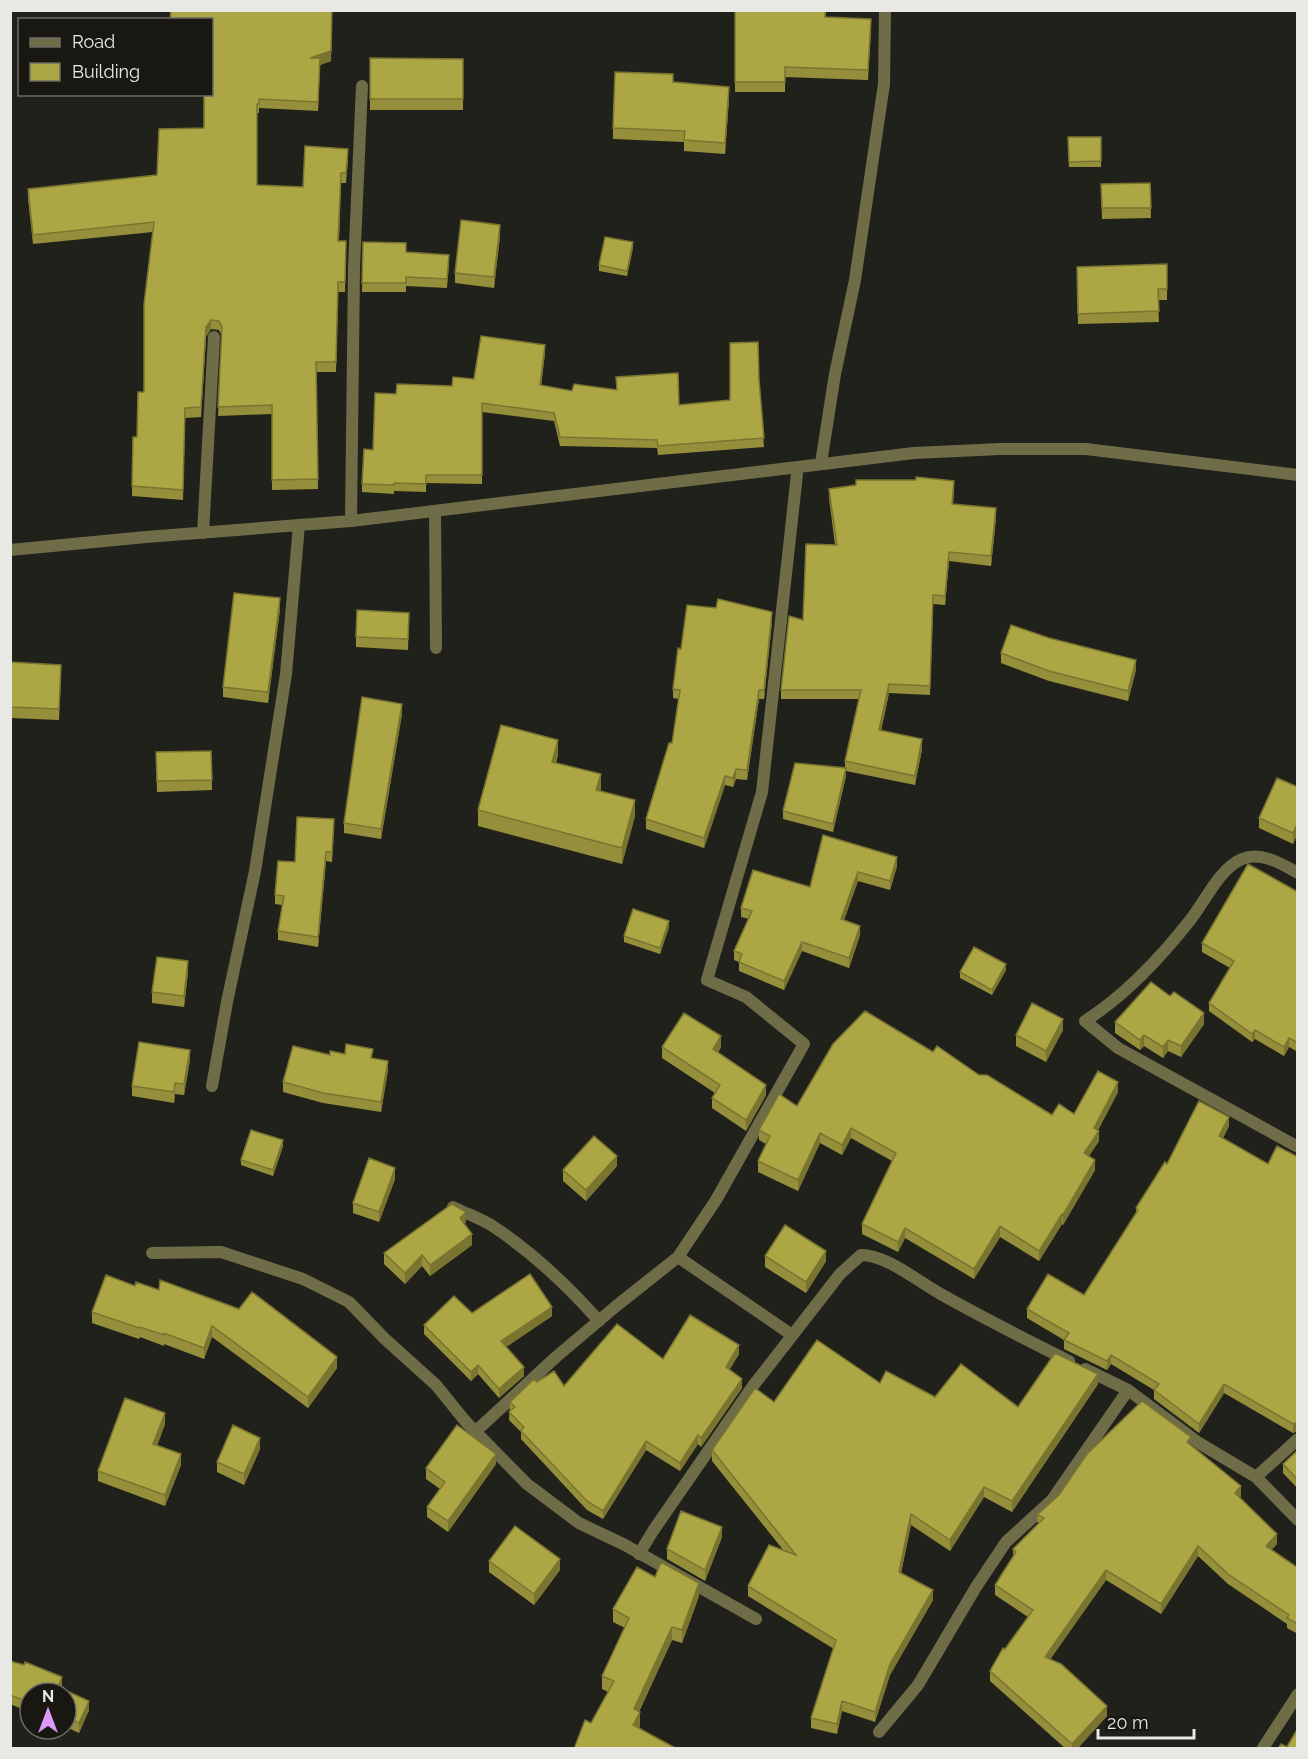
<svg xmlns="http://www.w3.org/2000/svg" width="1308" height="1759" font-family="Raleway,sans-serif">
  <rect width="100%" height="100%" fill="#21211b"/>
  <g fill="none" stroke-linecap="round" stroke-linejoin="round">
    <path stroke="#6f6d48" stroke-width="12" d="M821 463 835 374 855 280 884 84 885 10
      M435 511 436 648
      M351 521 354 268 362 86
      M203 533 214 337
      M10 550 146 537 351 521 914 453 1000 449H1086L1298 475
      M1298 873C1282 864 1261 851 1242 859 1219 869 1206 900 1191 919 1162 956 1126 995 1085 1021L1118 1048 1298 1147
      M212 1086 227 1002 255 871 286 674 299 525
      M453 1207C465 1213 479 1218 491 1225 531 1251 567 1285 599 1321
      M152 1253 221 1252 303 1279 349 1302 385 1339 436 1385 466 1422 527 1484 579 1523 625 1545 756 1619
      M678 1257 792 1335
      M1085 1369 1128 1390 1199 1443 1256 1477 1298 1520
      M476 1431 556 1357 615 1307 678 1257 716 1200 804 1044 746 997 707 980 762 792 797 474 796 468
      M1256 1477 1298 1439
      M639 1554 653 1531 753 1386 840 1274 861 1255C886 1255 916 1280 939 1293 981 1317 1025 1339 1069 1361
      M879 1732 918 1685 976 1587 1006 1542 1052 1500 1128 1390
      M1263 1748 1298 1694"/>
  </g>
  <path fill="#958f3b" d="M332 10 331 61 320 65 318 111 259 108V113H257V185L303 187 348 159 346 183H341L339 241H346L345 292H338L336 372H316L318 489 272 490V414L218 416 222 336 219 330 211 329 206 337 201 417 185 418 183 500 132 496 133 437H137L144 392 153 232 33 244 28 199V189L157 175 204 128Z
    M735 10H826V17L871 29 868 80 785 77V92H735Z
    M370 58 463 59V110H370Z
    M729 98 725 154 684 151V142L613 139V128Z
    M1068 137H1101V167H1069Z
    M1150 183 1151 218 1102 219 1101 184Z
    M500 236 494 288 455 283V273Z
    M363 242 449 264 447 288 406 286V292H362Z
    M633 248 627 276 599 271V265Z
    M1167 264V300H1158L1159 322 1078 324 1077 278Z
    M545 353 541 386 572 391 616 390V377L679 405 730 400 759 380 764 447 658 455 657 448 560 446 554 421 482 412V484L426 483V492L394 491V494L362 492V484L373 450 396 394 452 386Z
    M829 489 954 491 953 504 996 518 991 566 949 561 945 605 933 604 930 695 889 693 881 731 922 749 915 785 846 771V776L833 832 783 819V811L845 768V761L859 699H781V690L803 620 835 545 829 498Z
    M280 609 268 703 223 697V687Z
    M409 613 408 650 356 647V637Z
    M772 622 764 699H759L747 780 736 779 733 787 725 785 704 848 646 829V819L672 743 679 699 673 698V689L681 649Z
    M1001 653 1136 670 1128 701 1049 681 1001 663Z
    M10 662 61 675 59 720 10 718Z
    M402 714 381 839 344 833V823Z
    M211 751 212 790 157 792 156 752Z
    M558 755 556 763 600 791 635 816 622 864 478 826V810Z
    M1298 787V833L1293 844 1259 828V818Z
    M334 829 332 862 326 861 318 947 278 940V931L282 905 275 904V895Z
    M823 835 897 866 890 890 858 881 844 920 860 935 849 968 802 951 784 990 739 971V962L734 960V951L749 919 741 917V908L810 887Z
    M1298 892V1052L1289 1047 1284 1056 1255 1039 1252 1042 1209 1011V1003L1230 968 1202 952V943Z
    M669 927 660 954 624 942V936Z
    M1006 970 992 995 960 978V972Z
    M188 972 184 1007 152 1003V992Z
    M1115 1022 1204 1024 1181 1057 1168 1051 1163 1058 1144 1046 1140 1050 1115 1033Z
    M1063 1030 1046 1062 1016 1046V1035Z
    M662 1047H721L718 1053 766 1095 746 1131 712 1108V1098L715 1093 662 1058Z
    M933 1052 979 1075 1052 1115 1074 1114 1118 1092 1098 1130 1099 1141 1089 1156 1095 1170 1063 1225 1062 1224 1039 1261 1000 1237 974 1279 905 1238 898 1252 862 1234V1224L892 1161 851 1138 842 1155 820 1143 798 1191 758 1172V1161L766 1144 759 1140V1130L797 1106Z
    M330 1055 373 1058 388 1070 381 1112 323 1103 283 1092V1082Z
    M190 1060 184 1095 175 1094 174 1103 132 1096V1086Z
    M1229 1126 1223 1138 1268 1164 1298 1157V1431L1293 1433 1224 1393 1199 1433 1154 1399V1390L1111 1364 1107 1370 1064 1349V1340L1027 1318V1309L1084 1295 1136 1213V1208L1167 1164Z
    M283 1146 273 1176 241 1165V1160Z
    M617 1166 586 1201 563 1181V1170Z
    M395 1179 379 1222 353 1213V1203Z
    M466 1222 464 1225 472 1245 430 1276 422 1266 405 1284 384 1264V1253Z
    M765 1256 826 1261 806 1293 765 1267Z
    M106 1275 337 1368 308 1408 212 1337 204 1359 164 1344V1346L140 1337 139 1339 92 1323V1312Z
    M472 1313 552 1316 506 1347 524 1376 499 1398 478 1374 471 1381 424 1334V1325Z
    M739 1354 730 1369 742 1388 701 1447 698 1444 680 1471 646 1450 603 1519 587 1510 521 1439V1432L509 1420 510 1402 537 1382 564 1386 663 1359Z
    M880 1383 935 1397 1018 1407 1098 1384 1012 1512 984 1497 950 1551 911 1525 901 1573 933 1600 890 1675 875 1722 842 1711 837 1734 811 1728V1718L834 1649 748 1596V1586L784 1551 712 1461V1450L774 1402Z
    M165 1424 157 1446 181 1465 165 1506 98 1481V1471Z
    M1191 1445 1241 1496 1240 1497 1277 1544 1271 1550 1298 1568V1634L1287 1628V1624L1228 1584 1198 1556 1161 1614 1106 1580 1050 1659 1107 1716 1077 1749H1066L990 1681V1671L1028 1617 995 1595V1585L1013 1557V1549L1038 1525 1037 1515Z
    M260 1449 244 1485 217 1472V1462Z
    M1298 1450V1489L1283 1473V1464Z
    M496 1464 448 1532 427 1517V1507L440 1489 426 1479V1468Z
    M722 1537 705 1581 667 1559V1549Z
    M489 1561 560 1570 534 1605 489 1572Z
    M655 1577 699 1596 682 1643 672 1640 639 1712 640 1726 639 1728 591 1723 608 1692 602 1689V1676L625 1628 613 1622V1609Z
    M10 1661 62 1687 61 1688 89 1710 79 1733 66 1727V1693H30V1712L10 1704Z"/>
  <path fill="#797430" d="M332 10 331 61 320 65 318 111V102L310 58Z
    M729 87V98L725 154V143Z
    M500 225V236L494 288V277Z
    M633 242V248L627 276V271Z
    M211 320V329L206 337 201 417 206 327Z
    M545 345V353L540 394V385Z
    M996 508V518L991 566V556Z
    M949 552V561L945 605V596Z
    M280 598V609L268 703V692Z
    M772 612V622L764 699V690Z
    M1136 660V670L1128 701V691Z
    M889 684V693L879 740V730Z
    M759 690V699L747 780V770Z
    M402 704V714L381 839V829Z
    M922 739V749L915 785V776Z
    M558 740V755L552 778V762Z
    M846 768V776L833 832V824Z
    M736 769V779L733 787V778Z
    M601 774V790L596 806V790Z
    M725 776V785L704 848V838Z
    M635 800V816L622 864V848Z
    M1298 822V833L1293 844V833Z
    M326 852V861L318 947V937Z
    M897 857V866L890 890V881Z
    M858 872V881L841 928V919Z
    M669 921V927L660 954V948Z
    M860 926V935L849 968V958Z
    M802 942V951L784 990V981Z
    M188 961V972L184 1007V996Z
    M1006 964V970L992 995V990Z
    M1204 1013V1024L1181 1057V1046Z
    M1063 1019V1030L1046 1062V1051Z
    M1255 1030V1039L1252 1042V1034Z
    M1144 1035V1046L1140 1050V1040Z
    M721 1036V1047L713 1060V1049Z
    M1289 1038V1047L1284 1056V1047Z
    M1168 1040V1051L1163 1058V1047Z
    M190 1050V1060L184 1095V1084Z
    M388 1061V1070L381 1112V1102Z
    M1118 1082V1092L1094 1138V1128Z
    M175 1083V1094L174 1103V1092Z
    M766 1085V1095L746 1131V1120Z
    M1229 1117V1126L1219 1145V1136Z
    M851 1128V1138L842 1155V1145Z
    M1099 1131V1141L1084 1163V1153Z
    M820 1133V1143L798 1191V1180Z
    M283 1140V1146L273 1176V1170Z
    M617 1156V1166L586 1201V1190Z
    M1095 1160V1170L1063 1225V1215Z
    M395 1168V1179L379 1222V1212Z
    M466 1212V1222L460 1229V1218Z
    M1062 1214V1224L1039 1261V1251Z
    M1000 1226V1237L974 1279V1269Z
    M905 1228V1238L898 1252V1242Z
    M472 1234V1245L430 1276V1265Z
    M826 1251V1261L806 1293V1282Z
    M422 1255V1266L405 1284V1273Z
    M552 1307V1316L501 1350V1341Z
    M212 1326V1337L204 1359V1348Z
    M739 1345V1354L726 1375V1367Z
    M1111 1355V1364L1107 1370V1361Z
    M337 1357V1368L308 1408V1397Z
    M478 1365V1374L471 1381V1372Z
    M524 1367V1376L499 1398V1389Z
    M1098 1374V1384L1012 1512V1501Z
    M742 1379V1388L701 1447V1438Z
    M1224 1384V1393L1199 1433V1424Z
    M165 1413V1424L153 1455V1444Z
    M1297 1422V1431L1293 1433V1424Z
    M698 1435V1444L680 1471V1463Z
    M260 1438V1449L244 1485V1474Z
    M646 1441V1450L603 1519V1511Z
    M181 1454V1465L165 1506V1495Z
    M496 1454V1464L448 1532V1521Z
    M1241 1486V1496L1235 1503V1493Z
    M984 1487V1497L950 1551V1540Z
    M911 1514V1525L899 1582V1572Z
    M722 1527V1537L705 1581V1570Z
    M1277 1534V1544L1266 1556V1546Z
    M1198 1546V1556L1161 1614V1604Z
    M560 1559V1570L534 1605V1594Z
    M1106 1570V1580L1045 1667V1657Z
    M699 1583V1596L682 1643V1630Z
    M933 1590V1600L890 1675 875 1722V1712L890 1664Z
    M672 1627V1640L634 1722V1709Z
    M62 1677V1687L59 1693 58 1687Z
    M89 1701V1710L79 1733V1723Z
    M842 1701V1711L837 1734V1724Z
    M1107 1706V1716L1077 1749H1072V1744Z
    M640 1712V1726L633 1738V1725Z"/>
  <path fill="#ada645" stroke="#797430" stroke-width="1.5" d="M171 10H332L331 51 310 58H320L318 102 259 99V104H257V185L303 187 305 146 348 149 346 173H341L338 241H346L345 282H338L336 362H316L318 479 272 480V405L218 407 222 327 219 321 211 320 206 327 201 407 185 408 183 490 132 486 133 437H137L138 392H144V304L154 222 33 235 28 189 157 175 159 129 204 128V94H212V20H170Z
    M735 10H825V17L871 19 868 70 785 67V82H735Z
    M370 58 463 59V99H370Z
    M615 72 673 74V82L729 87 725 143 684 140 685 131 613 128Z
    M1068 137H1101V161L1069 162Z
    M1150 183 1151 208H1102L1101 184Z
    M461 220 500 225 494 277 455 273Z
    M605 237 633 242 627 271 599 265Z
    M363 242 406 243V252L449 255 447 279 406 277V283H362Z
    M1167 264V289H1158L1159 311 1078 314 1077 267Z
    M481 336 545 345 540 385 572 391 574 384 617 390 616 377 678 373 679 405 730 400V343L758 342 759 380 764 438 658 446 657 440 560 437 554 413 482 403V475H426V484L394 483V485L362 484 364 449 373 450 375 393 396 394 397 384 452 386 453 377 474 379Z
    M916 477 954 481 952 504 996 508 991 556 949 552 945 596 933 595 930 686 889 684 879 730 922 739 915 776 845 761 861 690H781L789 616 803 620 806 544 837 545 829 489 856 485V480H916Z
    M234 593 280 598 268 692 223 687Z
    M718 599 772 612 764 690H759L747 770 736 769 733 778 725 776 704 838 646 819 669 743H672L680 690 673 689 678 648 681 649 687 605 716 608Z
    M357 610 409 613 408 639 356 637Z
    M1011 625 1049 638 1136 660 1128 691 1049 671 1001 653Z
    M10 662 61 665 59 709 10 707Z
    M362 697 402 704 381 829 344 823Z
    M501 725 558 740 552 762 601 774 596 790 635 800 622 848 478 810Z
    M211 751 212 780 157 781 156 752Z
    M795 763 846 768 833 824 783 811Z
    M1277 778 1298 787V822L1293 833 1259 818Z
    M297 817 334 819 332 852H326L318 937 278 931 284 896 275 895 278 861 295 862Z
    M823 835 897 857 890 881 858 872 841 919 860 926 849 958 802 942 784 981 739 962 742 954 734 951 752 911 741 908 753 870 810 887Z
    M1248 864 1298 892V1043L1289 1038 1284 1047 1255 1030 1252 1034 1209 1003 1234 961 1202 943Z
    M633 909 669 921 660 948 624 936Z
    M974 947 1006 964 992 990 960 972Z
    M157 957 188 961 184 996 152 992Z
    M1151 982 1170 996 1174 992 1204 1013 1181 1046 1168 1040 1163 1047 1144 1035 1140 1040 1115 1022Z
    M1032 1003 1063 1019 1046 1051 1016 1035Z
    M865 1011 933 1052 937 1046 979 1075H987L1052 1115 1059 1104 1074 1114 1098 1071 1118 1082 1094 1128 1099 1131 1084 1153 1095 1160 1063 1215 1062 1214 1039 1251 1000 1226 974 1269 905 1228 898 1242 862 1224 896 1153 851 1128 842 1145 820 1133 798 1180 758 1161 770 1136 759 1130 779 1094 797 1106 833 1044Z
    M684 1013 721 1036 713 1049 766 1085 746 1120 712 1098 720 1085 662 1047Z
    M139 1042 190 1050 184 1084 175 1083 174 1092 132 1086Z
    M346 1044 373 1049 371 1058 388 1061 381 1102 323 1093 283 1082 293 1046 330 1055V1051L345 1054Z
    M1199 1101 1229 1117 1219 1136 1268 1164 1277 1146 1298 1157V1422L1293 1424 1224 1384 1199 1424 1154 1390 1159 1384 1111 1355 1107 1361 1064 1340 1069 1333 1027 1309 1048 1274 1084 1295 1138 1210 1136 1208 1165 1162 1167 1164Z
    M251 1130 283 1140 273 1170 241 1160Z
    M594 1136 617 1156 586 1190 563 1170Z
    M369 1158 395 1168 379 1212 353 1203Z
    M452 1204 466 1212 460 1218 472 1234 430 1265 422 1255 405 1273 384 1253Z
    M785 1225 826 1251 806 1282 765 1256Z
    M530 1274 552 1307 501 1341 524 1367 499 1389 478 1365 471 1372 424 1325 454 1296 472 1313Z
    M106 1275 135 1286 136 1282 159 1290 160 1280 239 1309 252 1292 337 1357 308 1397 212 1326 204 1348 164 1333V1335L140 1327 139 1328 92 1312Z
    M690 1315 739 1345 726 1367 742 1379 701 1438 698 1435 680 1463 646 1441 603 1511 587 1501 521 1431 524 1427 509 1412 515 1407 510 1402 534 1379 537 1382 554 1371 564 1386 617 1324 663 1359Z
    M817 1340 880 1383 886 1371 935 1397 961 1364 1018 1407 1055 1353 1098 1374 1012 1501 984 1487 950 1540 911 1514 899 1572 933 1590 890 1664 875 1712 842 1701 837 1724 811 1718 836 1640 748 1586 769 1545 796 1555 712 1450 755 1388 774 1402Z
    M125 1398 165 1413 153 1444 181 1454 165 1495 98 1471Z
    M1142 1401 1191 1437 1187 1442 1241 1486 1235 1493 1277 1534 1266 1546 1298 1568V1624L1287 1618 1289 1615 1228 1574 1198 1546 1161 1604 1106 1570 1045 1657 1061 1664 1107 1706 1072 1744 990 1671 1003 1648 1005 1649 1033 1610 995 1585 1016 1552 1013 1549 1044 1518 1037 1515 1059 1495 1087 1454Z
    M233 1425 260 1438 244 1474 217 1462Z
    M457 1425 496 1454 448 1521 427 1507 445 1482 426 1468Z
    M1298 1450V1480L1283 1464Z
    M681 1511 722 1527 705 1570 667 1549Z
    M515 1526 560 1559 534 1594 489 1561Z
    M661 1562 699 1583 682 1630 672 1627 634 1709 640 1712 633 1725 677 1749H574L585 1720 591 1723 614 1681 602 1676 629 1618 613 1609 637 1567 655 1577Z
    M10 1661 24 1665 25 1662 62 1677 58 1687 89 1701 79 1723 66 1717V1693H30V1703L10 1695Z
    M1298 1728V1749H1278L1281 1744 1287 1747Z"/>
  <rect width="1308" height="1759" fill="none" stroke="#e8e8e4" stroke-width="24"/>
  <rect x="18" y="18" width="195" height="78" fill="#181712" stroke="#6b6b66" stroke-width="1.5"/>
  <rect x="30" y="38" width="30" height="9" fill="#6f6d48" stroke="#6b6b66" stroke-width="1.5"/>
  <text x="72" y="48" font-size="18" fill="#e8e8e4">Road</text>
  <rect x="30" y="63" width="30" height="18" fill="#ada645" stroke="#6b6b66" stroke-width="1.5"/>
  <text x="72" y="78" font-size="18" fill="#e8e8e4">Building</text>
  <g transform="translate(48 1711)"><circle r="28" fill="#181712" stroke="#6b6b66" stroke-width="1.5"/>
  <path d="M0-4.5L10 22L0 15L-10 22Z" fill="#da9af6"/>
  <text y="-9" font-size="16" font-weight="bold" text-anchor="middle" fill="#e8e8e4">N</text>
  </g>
  <path d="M1098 1729v9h96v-9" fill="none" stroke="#e8e8e4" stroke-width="3"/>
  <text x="1107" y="1729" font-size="18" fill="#e8e8e4" stroke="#181712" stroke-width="4.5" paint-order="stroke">20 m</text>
</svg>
